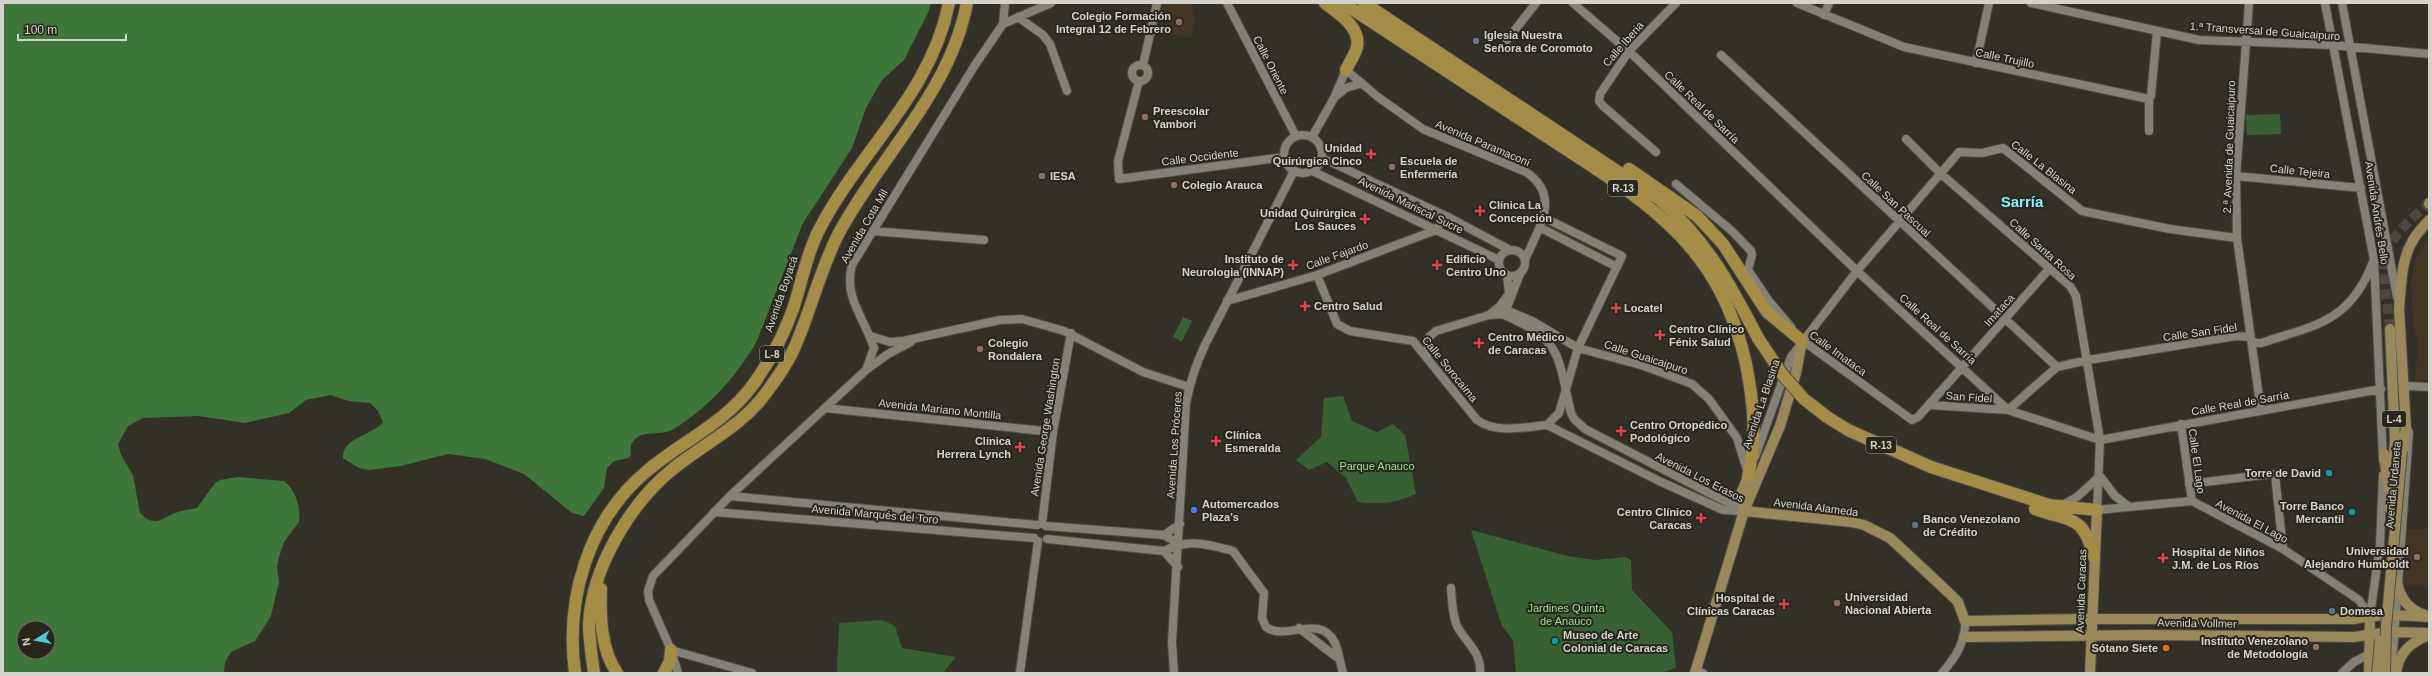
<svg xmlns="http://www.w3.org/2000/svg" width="2432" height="676" font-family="Arial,sans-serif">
  <rect width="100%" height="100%" fill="#333027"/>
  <path fill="#413526" d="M1163 3H1192L1195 18 1191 38 1168 34 1170 24 1159 21Z
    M2429 238V381H2415L2418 338 2414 335 2411 285 2416 256Z
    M2407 529H2429V586H2403Z"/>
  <path fill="#376033" d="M2280 114 2281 134 2247 135 2246 115Z
    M1183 317 1192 321 1182 342 1173 337Z
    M1343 396 1352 421 1377 432 1393 424 1405 435 1416 494C1395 503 1380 505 1358 502L1346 478 1327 462 1309 470 1296 460 1321 437 1324 398Z
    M1471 530 1568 556 1595 560 1626 557 1631 560 1632 590 1672 632 1676 668 1660 673H1516L1513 640 1502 626Z
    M882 620 895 626 902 648 956 657 943 673 837 672 839 623Z"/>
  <path fill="#3d7739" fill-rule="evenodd" d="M3 3H931L928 13 904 60 882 80 866 108 852 148 803 223 756 343C735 378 709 407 674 429 661 437 641 428 632 443 629 448 633 453 629 458L614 461 607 468 604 488 584 516 572 513 524 474 485 459 448 454 401 466 369 470 359 468 343 458C342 437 374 435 383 422L378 411 370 403 348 401 331 395 306 400 289 413 245 423 199 416 143 418 128 426 118 444 121 455 133 475 140 513C157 530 163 516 178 512 184 510 191 509 197 508L215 483 220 480 238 477 284 481C296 490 301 508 299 522L284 542 279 557 277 567 279 582 271 616 255 641 231 652 225 662 224 673H3ZM24 628H48V652H24Z"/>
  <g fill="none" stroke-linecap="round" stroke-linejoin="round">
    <path stroke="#4b4840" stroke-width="10" stroke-dasharray="10 5" stroke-linecap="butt" d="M2390 329C2383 261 2372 250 2429 204"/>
    <defs>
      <path id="minor" d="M1227 3 1296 136
        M1573 3 1633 55 1857 271 2008 410 2100 440 2381 389
        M1797 3 1904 47 2149 99
        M2031 3 2199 40 2332 45 2429 54
        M2249 3 2236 176 2237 238 2261 411
        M2325 3 2374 260 2383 460
        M2342 3 2397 297
        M1824 15 1829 3
        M1018 17 1043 35 1050 44 1067 91
        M1003 24 1051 3
        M1507 40 1536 3
        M1721 55 2057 367
        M1976 63 1989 3
        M1143 65 1157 3
        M1132 73a8 8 0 1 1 16 0a8 8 0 1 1-16 0Z
        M1139 81 1118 161 1119 179 1284 157
        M1336 96 1346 88 1362 83
        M2149 131V99L2151 96 2157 31
        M1284 154a19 19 0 1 1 38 0a19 19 0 1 1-38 0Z
        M1312 137 1334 98 1346 70 1378 97 1423 129 1526 172C1563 197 1537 230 1525 260
        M1906 139 1940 173 2070 286 2076 296 2100 440 2097 510 2192 501 2283 549 2359 600 2370 616
        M1656 152 1603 106 1599 101 1600 94 1629 51 1676 3
        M1322 158 1446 216 1510 250
        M1312 171 1499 260
        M2236 176 2361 188
        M1676 184 1733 232 1751 251 1752 255 1748 270 1769 301 1791 327
        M1545 218 1622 256 1578 348 1559 413 1547 425
        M1541 228 1617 267
        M873 231 984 240
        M1499 263a13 13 0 1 1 26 0a13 13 0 1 1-26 0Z
        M1317 275 1337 324 1350 331 1413 341 1477 420C1497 434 1524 427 1547 425
        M1227 301 1317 275 1436 230 1446 216
        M1506 310 1532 321 1578 348 1644 366 1692 384 1709 399 1737 438 1747 470
        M1502 314C1563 340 1557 354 1571 413L1574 419 1585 429 1744 511
        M1489 315 1500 306 1509 294 1507 275
        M870 336 890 342 903 341 1000 320 1022 319 1064 331 1143 372 1189 387
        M1799 338 1912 420 1918 417 2050 268
        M1427 356 1429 337 1436 331 1489 315 1502 314 1506 310 1520 274
        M866 370 888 354 911 342
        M2407 386 2429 387
        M1929 405 2008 410 2057 367 2088 360 2236 336 2249 337 2255 343H2261C2316 325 2350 322 2373 262
        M825 408 1053 432
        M2181 424 2192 501
        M1547 425 1659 481 1723 510 1739 511
        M1755 457 1791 357 1857 271 1959 152 1982 153 2003 148 2082 211 2170 229 2237 238
        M2100 476 2115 496 2128 506
        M2189 484 2271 474 2275 475 2283 549
        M730 496 1037 525
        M2061 506 2077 497 2100 476
        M714 512 1034 538
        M1042 524 1053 432 1071 333
        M1046 526 1164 535 1179 544
        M1164 535 1180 524
        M1047 539 1164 551C1190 538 1207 544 1233 551L1264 593 1262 618 1266 627C1286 642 1320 612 1335 643 1339 652 1340 663 1343 673
        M1164 551 1178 567
        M1451 588C1452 600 1452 614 1457 626 1465 642 1482 652 1480 673
        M2370 616 2380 545 2383 475
        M1299 628 1339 659
        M671 650 752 673
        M2393 654 2409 432
        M1695 670 1703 673
        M1020 672 1038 541
        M678 673 671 650 649 600 648 591 653 576 730 496 866 370 874 348C865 319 843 297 852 265L975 65 1003 24 1005 3
        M1174 673 1172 642 1186 403C1190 382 1196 364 1205 345L1294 171
        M1942 673C1955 658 1966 642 1965 621
        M2342 673 2354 662 2369 654"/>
      <path id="major" d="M2429 204V203
        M2390 329 2395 440 2390 509
        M2402 451 2406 428 2399 309C2401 288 2401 260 2412 242 2416 234 2423 227 2429 220
        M2384 454 2388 487
        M1744 511 1852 522 1864 525 1890 538 1949 593 1958 602 1965 621 2084 619H2354C2379 614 2403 615 2429 617
        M1744 511 1740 496 1748 477
        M2397 582C2400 598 2409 610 2425 615
        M1964 637 2147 635 2354 637 2390 632 2429 633
        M2390 648 2391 673
        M1695 673 1744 511 1780 426 1796 373 1802 341
        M2090 673 2097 510
        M2369 673 2370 616
        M2396 673C2399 652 2410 643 2429 635"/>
      <path id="highway" d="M1325 3C1338 13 1361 27 1357 47 1355 55 1349 63 1346 70
        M1343 3C1406 44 1469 86 1532 127 1633 194 1718 235 1746 364 1754 405 1757 435 1748 477
        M1364 3 1659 199C1707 241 1729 282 1758 338
        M1629 169 1697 216 1723 244 1767 312 1802 341
        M1804 399 1827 417 1848 430 1931 467 2049 505 2097 510
        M2035 509C2071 522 2083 514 2094 557
        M601 589C600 617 601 650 617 673
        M575 673C565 599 588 520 647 471 681 442 725 423 752 386 769 363 783 337 793 309 802 282 806 255 819 230 860 150 931 94 949 3
        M594 673C592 657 589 641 589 625 591 569 630 503 674 468 705 443 742 426 766 393 775 381 785 367 792 353 811 313 819 270 840 231 882 154 950 92 967 3
        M664 673 670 661 671 650"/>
    </defs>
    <use href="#minor" stroke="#4e4c44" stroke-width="10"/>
    <use href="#major" stroke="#4e4c44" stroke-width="12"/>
    <use href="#highway" stroke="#4e4c44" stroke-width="14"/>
    <use href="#minor" stroke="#848176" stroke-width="8"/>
    <use href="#major" stroke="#98885a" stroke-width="10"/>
    <use href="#highway" stroke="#a68d47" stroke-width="12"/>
    <defs>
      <path id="major-bridge" d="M2377 673 2380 641
        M2385 673 2386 627 2402 451"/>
      <path id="highway-bridge" d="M1758 338 1782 374 1804 399"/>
    </defs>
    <use href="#major-bridge" stroke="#4e4c44" stroke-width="12" stroke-linecap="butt"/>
    <use href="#highway-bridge" stroke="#4e4c44" stroke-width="14" stroke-linecap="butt"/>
    <use href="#major-bridge" stroke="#98885a" stroke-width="10"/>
    <use href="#highway-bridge" stroke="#a68d47" stroke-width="12"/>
  </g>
  <g fill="#8d6e63" stroke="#29261d" stroke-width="1.5">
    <circle cx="1179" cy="22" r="4"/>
    <circle cx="1145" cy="117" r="4"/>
    <circle cx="1392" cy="167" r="4"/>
    <circle cx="1042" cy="176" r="4"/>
    <circle cx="1174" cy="185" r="4"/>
    <circle cx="980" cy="349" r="4"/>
    <circle cx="2417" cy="557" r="4"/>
    <circle cx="1837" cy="603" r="4"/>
    <circle cx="2316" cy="647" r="4"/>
  </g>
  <circle fill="#6b7280" stroke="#29261d" stroke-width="1.5" cx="1476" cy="41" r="4"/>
  <g fill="#e0444e" stroke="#29261d" stroke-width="1.5">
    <path d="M1369 148h4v4h4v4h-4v4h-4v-4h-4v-4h4z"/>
    <path d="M1478 205h4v4h4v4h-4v4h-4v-4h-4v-4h4z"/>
    <path d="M1363 213h4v4h4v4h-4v4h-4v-4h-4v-4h4z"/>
    <path d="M1291 259h4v4h4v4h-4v4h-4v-4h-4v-4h4z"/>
    <path d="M1435 259h4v4h4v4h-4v4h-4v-4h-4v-4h4z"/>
    <path d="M1303 300h4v4h4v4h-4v4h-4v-4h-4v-4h4z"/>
    <path d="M1614 302h4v4h4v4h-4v4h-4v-4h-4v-4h4z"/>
    <path d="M1658 329h4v4h4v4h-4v4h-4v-4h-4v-4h4z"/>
    <path d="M1477 337h4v4h4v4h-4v4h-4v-4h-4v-4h4z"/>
    <path d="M1619 425h4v4h4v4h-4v4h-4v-4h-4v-4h4z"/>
    <path d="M1214 435h4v4h4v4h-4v4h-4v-4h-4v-4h4z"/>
    <path d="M1018 441h4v4h4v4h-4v4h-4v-4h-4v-4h4z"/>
    <path d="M1699 512h4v4h4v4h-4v4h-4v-4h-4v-4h4z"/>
    <path d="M2161 552h4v4h4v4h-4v4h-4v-4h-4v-4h4z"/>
    <path d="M1782 598h4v4h4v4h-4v4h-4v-4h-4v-4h4z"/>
  </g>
  <g fill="#0f9aa8" stroke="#29261d" stroke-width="1.5">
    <circle cx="2329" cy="473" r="4"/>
    <circle cx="2352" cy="512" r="4"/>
    <circle cx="1555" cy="641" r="4"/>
  </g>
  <circle fill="#3f7fe0" stroke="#29261d" stroke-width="1.5" cx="1194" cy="510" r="4"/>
  <g fill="#5c6f8a" stroke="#29261d" stroke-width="1.5">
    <circle cx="1915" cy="525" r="4"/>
    <circle cx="2332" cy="611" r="4"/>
  </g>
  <circle fill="#e8710a" stroke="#29261d" stroke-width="1.5" cx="2166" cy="648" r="4"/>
  <g text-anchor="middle" stroke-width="4" stroke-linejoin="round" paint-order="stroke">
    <g fill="#29261d" stroke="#a19e98" stroke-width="1">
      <rect x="1608" y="180" width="30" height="16" rx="3"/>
      <rect x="760" y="346" width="24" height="16" rx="3"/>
      <rect x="2382" y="411" width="24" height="16" rx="3"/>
      <rect x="1866" y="437" width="30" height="16" rx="3"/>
    </g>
    <g font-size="10" font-weight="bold" fill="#d4d2cc">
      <text x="1623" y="192">R-13</text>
      <text x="772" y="358">L-8</text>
      <text x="2394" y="423">L-4</text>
      <text x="1881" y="449">R-13</text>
    </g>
    <g font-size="11" font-weight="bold" fill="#d4d2cc" stroke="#29261d" text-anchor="start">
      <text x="1171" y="20" text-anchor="end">Colegio Formación<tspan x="1171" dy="13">Integral 12 de Febrero</tspan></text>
      <text x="1484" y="39">Iglesia Nuestra<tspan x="1484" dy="13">Señora de Coromoto</tspan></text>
      <text x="1153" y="115">Preescolar<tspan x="1153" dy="13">Yambori</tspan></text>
      <text x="1362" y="152" text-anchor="end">Unidad<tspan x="1362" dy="13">Quirúrgica Cinco</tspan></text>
      <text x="1400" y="165">Escuela de<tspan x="1400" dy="13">Enfermería</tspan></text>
      <text x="1050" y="180">IESA</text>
      <text x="1182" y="189">Colegio Arauca</text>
      <text x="1489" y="209">Clínica La<tspan x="1489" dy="13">Concepción</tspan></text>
      <text x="1356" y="217" text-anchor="end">Unidad Quirúrgica<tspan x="1356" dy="13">Los Sauces</tspan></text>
      <text x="1284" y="263" text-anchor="end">Instituto de<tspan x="1284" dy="13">Neurologia (INNAP)</tspan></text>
      <text x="1446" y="263">Edificio<tspan x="1446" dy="13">Centro Uno</tspan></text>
      <text x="1314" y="310">Centro Salud</text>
      <text x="1624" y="312">Locatel</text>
      <text x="1669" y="333">Centro Clínico<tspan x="1669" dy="13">Fénix Salud</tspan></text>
      <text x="1488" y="341">Centro Médico<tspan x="1488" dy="13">de Caracas</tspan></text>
      <text x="988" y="347">Colegio<tspan x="988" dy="13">Rondalera</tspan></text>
      <text x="1630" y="429">Centro Ortopédico<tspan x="1630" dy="13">Podológico</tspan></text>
      <text x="1225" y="439">Clínica<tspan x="1225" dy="13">Esmeralda</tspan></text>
      <text x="1011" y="445" text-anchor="end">Clínica<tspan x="1011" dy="13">Herrera Lynch</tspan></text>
      <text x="2321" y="477" text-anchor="end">Torre de David</text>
      <text x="1202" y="508">Automercados<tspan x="1202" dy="13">Plaza's</tspan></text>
      <text x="2344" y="510" text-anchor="end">Torre Banco<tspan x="2344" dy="13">Mercantil</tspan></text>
      <text x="1692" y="516" text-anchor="end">Centro Clínico<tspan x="1692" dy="13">Caracas</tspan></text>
      <text x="1923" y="523">Banco Venezolano<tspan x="1923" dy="13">de Crédito</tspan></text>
      <text x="2409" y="555" text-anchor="end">Universidad<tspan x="2409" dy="13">Alejandro Humboldt</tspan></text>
      <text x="2172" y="556">Hospital de Niños<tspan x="2172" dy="13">J.M. de Los Ríos</tspan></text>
      <text x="1845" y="601">Universidad<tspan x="1845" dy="13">Nacional Abierta</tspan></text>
      <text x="1775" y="602" text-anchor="end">Hospital de<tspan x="1775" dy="13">Clínicas Caracas</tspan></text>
      <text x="2340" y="615">Domesa</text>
      <text x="1563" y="639">Museo de Arte<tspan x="1563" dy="13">Colonial de Caracas</tspan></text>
      <text x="2308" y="645" text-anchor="end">Instituto Venezolano<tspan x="2308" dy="13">de Metodología</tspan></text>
      <text x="2158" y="652" text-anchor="end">Sótano Siete</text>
    </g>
    <g font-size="11" fill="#d4d2cc" stroke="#29261d">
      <text transform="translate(2265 31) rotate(4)" y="4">1.ª Transversal de Guaicaipuro</text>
      <text transform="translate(1623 44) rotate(-49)" y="4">Calle Iberia</text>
      <text transform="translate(2005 58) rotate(12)" y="4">Calle Trujillo</text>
      <text transform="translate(1271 65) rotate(63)" y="4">Calle Oriente</text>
      <text transform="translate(1702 107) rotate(44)" y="4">Calle Real de Sarría</text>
      <text transform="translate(1483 143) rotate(23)" y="4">Avenida Paramaconí</text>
      <text transform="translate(2229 147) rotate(-88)" y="4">2.ª Avenida de Guaicaipuro</text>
      <text transform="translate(1200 157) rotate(-7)" y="4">Calle Occidente</text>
      <text transform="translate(2044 167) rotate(38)" y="4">Calle La Blasina</text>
      <text transform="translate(2300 171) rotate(6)" y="4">Calle Tejeira</text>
      <text transform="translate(1896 204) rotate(43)" y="4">Calle San Pascual</text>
      <text transform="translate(1411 205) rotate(26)" y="4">Avenida Mariscal Sucre</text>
      <text transform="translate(2377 213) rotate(81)" y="4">Avenida Andrés Bello</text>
      <text transform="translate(864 226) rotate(-60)" y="4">Avenida Cota Mil</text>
      <text transform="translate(2043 249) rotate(42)" y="4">Calle Santa Rosa</text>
      <text transform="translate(1337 255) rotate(-20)" y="4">Calle Fajardo</text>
      <text transform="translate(781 294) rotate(-71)" y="4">Avenida Boyacá</text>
      <text transform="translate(1999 310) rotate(-48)" y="4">Imataca</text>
      <text transform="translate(1938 329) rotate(42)" y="4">Calle Real de Sarría</text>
      <text transform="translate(2200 332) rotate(-8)" y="4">Calle San Fidel</text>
      <text transform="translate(1838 353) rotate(36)" y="4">Calle Imataca</text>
      <text transform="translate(1646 357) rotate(18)" y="4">Calle Guaicaipuro</text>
      <text transform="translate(1450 369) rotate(51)" y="4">Calle Sorocaima</text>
      <text transform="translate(1969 397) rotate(4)" y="4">San Fidel</text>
      <text transform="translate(2240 403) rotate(-10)" y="4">Calle Real de Sarría</text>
      <text transform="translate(1761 404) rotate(-71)" y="4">Avenida La Blasina</text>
      <text transform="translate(940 409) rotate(6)" y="4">Avenida Mariano Montilla</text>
      <text transform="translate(1045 427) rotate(-81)" y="4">Avenida George Washington</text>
      <text transform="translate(1174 445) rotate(-86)" y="4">Avenida Los Próceres</text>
      <text transform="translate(2197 461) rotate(82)" y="4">Calle El Lago</text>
      <text transform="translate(1700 477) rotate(27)" y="4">Avenida Los Erasos</text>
      <text transform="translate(2393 485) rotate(-85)" y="4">Avenida Urdaneta</text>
      <text transform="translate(1816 507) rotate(7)" y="4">Avenida Alameda</text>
      <text transform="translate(875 514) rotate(5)" y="4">Avenida Marqués del Toro</text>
      <text transform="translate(2252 521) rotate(28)" y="4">Avenida El Lago</text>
      <text transform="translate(2081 591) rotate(-88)" y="4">Avenida Caracas</text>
      <text transform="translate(2197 623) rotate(1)" y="4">Avenida Vollmer</text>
    </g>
    <g font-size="11" fill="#94e48d" stroke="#29261d">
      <text x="1377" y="470">Parque Anauco</text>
      <text x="1566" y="612">Jardines Quinta<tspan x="1566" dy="13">de Anauco</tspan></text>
    </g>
    <g font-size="15" font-weight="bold" fill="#88f3fe" stroke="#29261d">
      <text x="2022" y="207">Sarría</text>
    </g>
  </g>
  <rect width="2432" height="676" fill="none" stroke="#d4d2cc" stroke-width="8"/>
  <g transform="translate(36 640) rotate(259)"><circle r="19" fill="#29261d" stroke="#6d6b63"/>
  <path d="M0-3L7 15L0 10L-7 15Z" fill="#52cbd7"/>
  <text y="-6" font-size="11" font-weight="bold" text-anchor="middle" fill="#d4d2cc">N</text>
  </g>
  <path d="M18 34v6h108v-6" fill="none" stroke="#d4d2cc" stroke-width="2"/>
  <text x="24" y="34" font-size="12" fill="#d4d2cc" stroke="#29261d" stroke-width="3" paint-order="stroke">100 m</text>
</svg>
